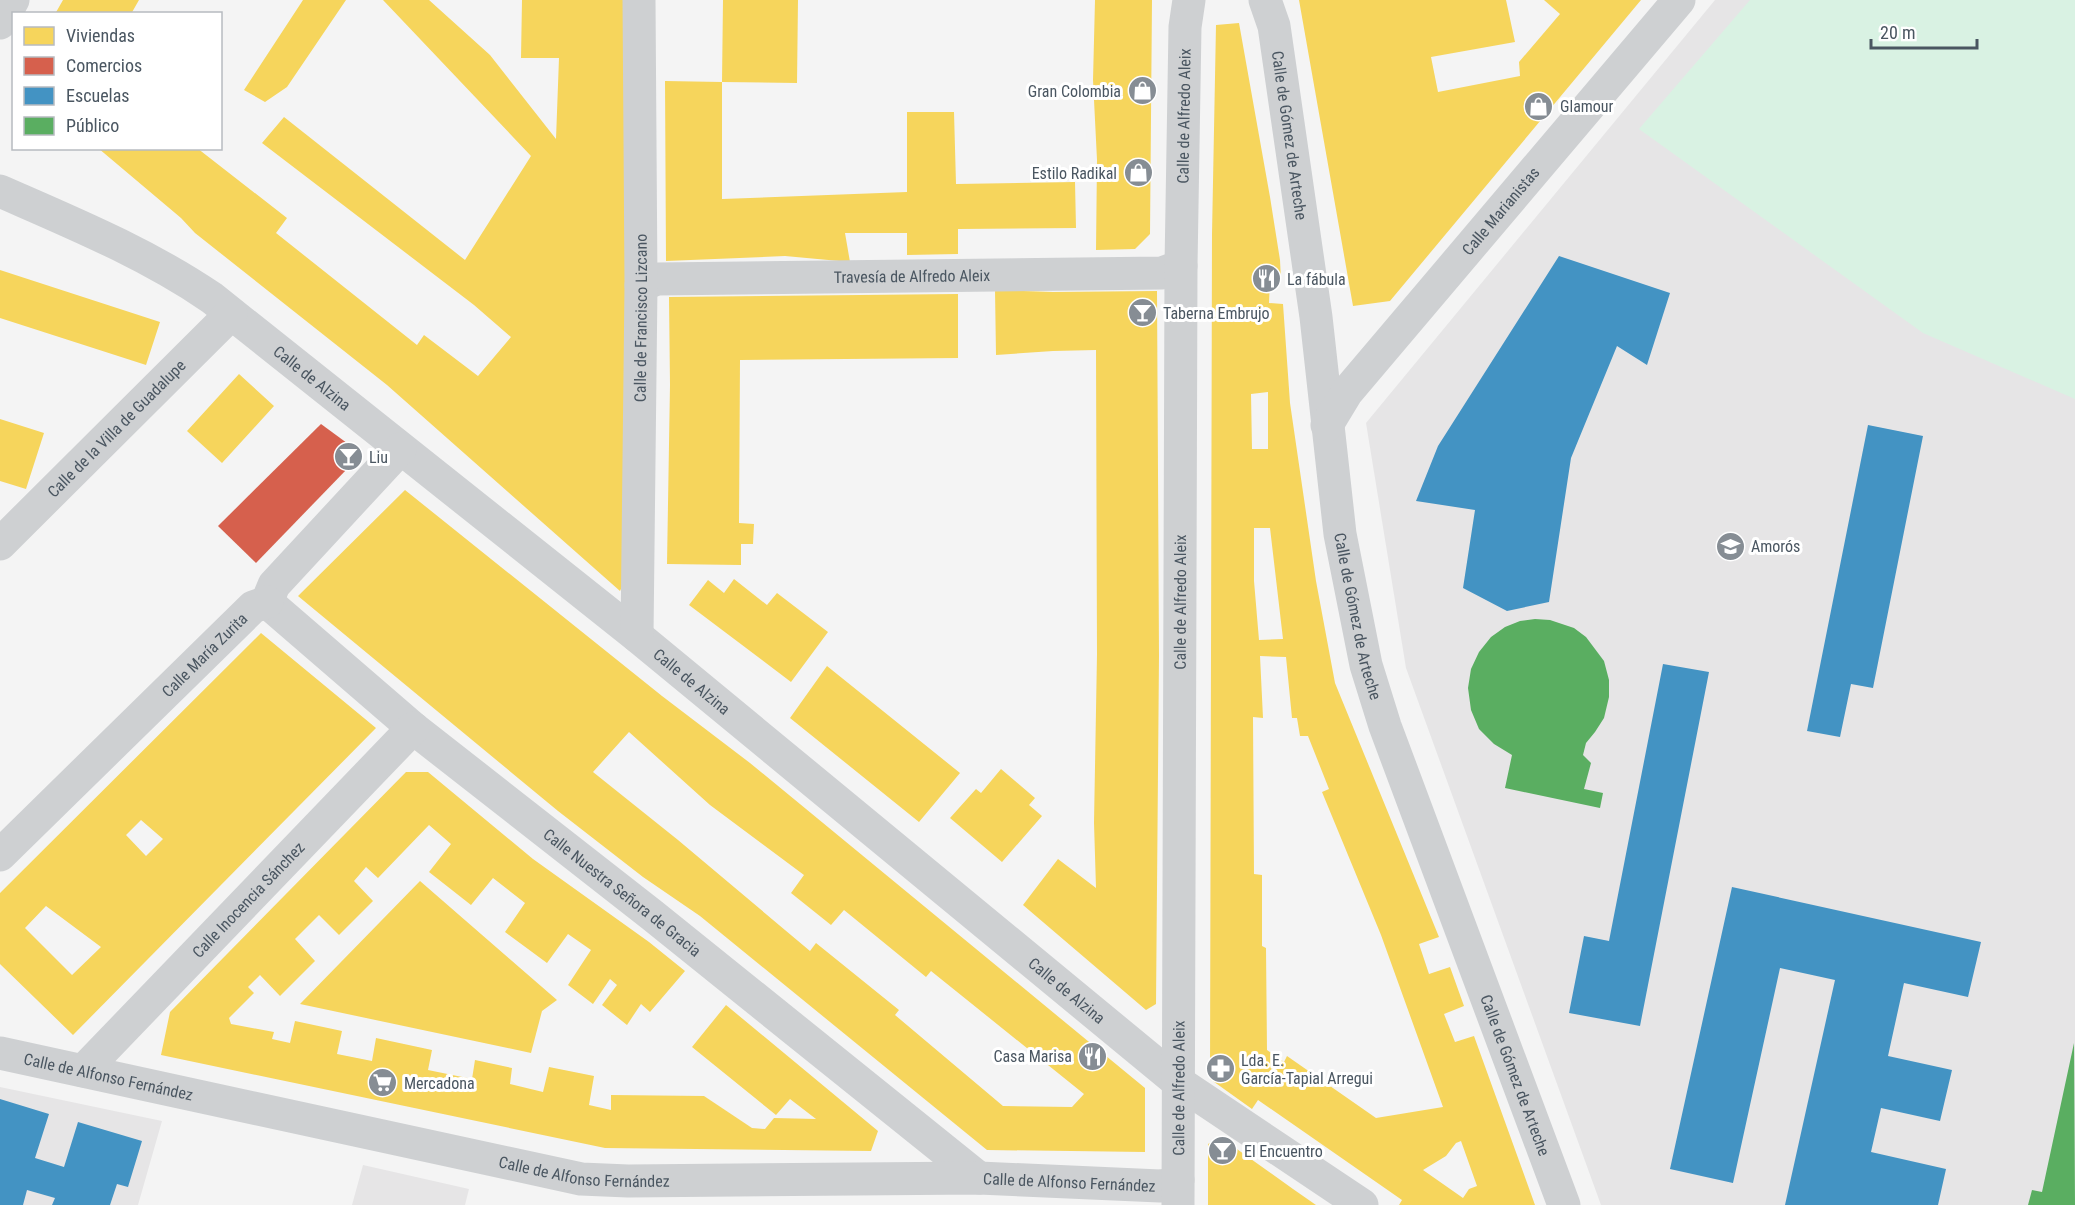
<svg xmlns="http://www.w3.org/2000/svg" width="2075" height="1205" font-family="'Roboto Condensed',sans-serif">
  <rect width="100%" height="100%" fill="#f4f4f4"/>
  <path fill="#e6e5e6" d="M1715 0H2075V1205H1601L1406 668 1366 423Z
    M0 1087 162 1121 138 1205H0Z
    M363 1165 469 1189 465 1205H352Z"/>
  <path fill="#d9f2e3" d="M1750 0H2075V399L1923 333 1639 129Z"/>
  <path fill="#f6d55c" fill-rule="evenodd" d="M63 0H139L131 14H55Z
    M303 0H346L287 87 265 102 244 90Z
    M383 0H429L490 55 556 139 559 58H521L522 0H629L626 578 620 591 387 385 195 233 181 218 98 148H197L287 218 276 233 417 345 424 335 478 376 511 337 474 305 262 143 284 117 465 260 531 156Z
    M723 0H798L797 83 722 82Z
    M1095 0H1152L1150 234 1135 249 1096 250 1097 160 1093 80Z
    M1299 0H1506L1515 42 1431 57 1438 92 1520 76 1519 62 1560 14 1544 0H1641L1390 301 1353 306Z
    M1239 23 1270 197 1280 260 1281 280 1270 281 1269 303 1283 304 1290 403 1316 581 1335 683 1439 937 1419 944 1429 974 1450 967 1464 1006 1444 1014 1455 1042 1474 1036 1535 1205H1399L1402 1200 1258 1100 1252 1109 1210 1079 1212 234 1216 25ZM1268 392V449H1252L1251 394ZM1254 528H1270L1283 639 1259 640 1254 581ZM1260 656 1286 657 1292 718H1297L1300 736H1308L1329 789 1322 792 1381 935 1443 1107 1376 1118 1287 1056 1284 1062 1267 1050 1266 948 1262 946V875L1254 874 1253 717 1263 718ZM1461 1141 1477 1186 1469 1189 1463 1198 1423 1170 1446 1156 1456 1143Z
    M665 81 722 82V199L907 192V112H954L956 184 1075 182 1076 228 958 229V254L907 255V233H845L850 262 785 256 666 261Z
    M0 270 160 322 146 365 0 318Z
    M995 290 1053 292 1157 291 1159 655 1156 1004 1146 1010 1023 905 1058 859 1096 888 1094 823 1097 654 1096 350 1053 351 996 355Z
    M958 294V358L740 360 739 523 754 524 753 544H741V565L667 564 670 385 669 297Z
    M239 374 274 406 222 463 187 431Z
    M0 419 44 433 26 489 0 481Z
    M405 490 662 696 750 763 1145 1088V1152L987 1150 700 916 643 877 558 811 298 596ZM629 732 710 805 804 875 791 893 831 925 844 910 926 977 931 971 1084 1094 1072 1107 1003 1106 895 1015 899 1010 816 943 810 951 678 840 593 772Z
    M734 579 767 605 777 593 828 632 791 682 689 605 708 580 724 593Z
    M261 633 376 728 73 1035 0 964V893ZM141 820 163 839 146 856 126 835ZM46 906 101 947 72 975 25 928Z
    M827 666 960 773 919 822 790 718Z
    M1001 769 1035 798 1029 805 1042 816 1002 862 950 818 976 789 981 793Z
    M406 772H428L533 859 649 942 685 971 650 1012 641 1004 627 1025 602 1005 617 985 610 979 593 1004 568 985 591 950 568 934 547 963 505 932 525 903 493 878 471 905 429 872 451 844 429 825 378 878 366 867 354 881 373 901 339 935 319 915 295 939 315 961 280 996 260 975 248 987 254 993 229 1018 231 1024 274 1032 272 1039 290 1043 295 1021 342 1031 337 1054 372 1061 376 1038 432 1050 428 1070 472 1079 475 1060 512 1068 510 1084 543 1092 549 1067 594 1076 589 1105 611 1110V1095L704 1096 752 1128 765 1129 774 1118 816 1119 790 1099 776 1115 692 1047 726 1005 878 1131 871 1151 605 1148 161 1055 170 1012Z
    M420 881 557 1000 542 1011 531 1053 300 1004Z
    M1220 1137 1293 1189 1316 1205H1208V1144Z"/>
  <path fill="#d6604d" d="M321 424 351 446 347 469 256 563 218 526Z"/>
  <path fill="#4393c3" d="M1559 256 1670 293 1647 365 1617 346 1571 458 1549 602 1507 611 1463 588 1475 510 1416 501 1438 446Z
    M1868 425 1923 436 1873 688 1851 684 1840 737 1807 731Z
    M1663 664 1709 672 1640 1026 1569 1013 1584 936 1609 941Z
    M1732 887 1981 942 1968 997 1904 983 1888 1056 1952 1070 1940 1121 1881 1108 1871 1152 1946 1169 1938 1205H1785L1835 980 1780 968 1733 1183 1670 1169Z
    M0 1099 49 1114 35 1158 64 1167 78 1122 142 1141 128 1187 117 1184 110 1205H52L55 1198 27 1190 23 1205H0Z"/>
  <path fill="#5aae61" d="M1535 619 1550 620 1574 628 1586 637 1604 661 1609 680V697L1604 718 1595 732 1586 743 1583 755 1591 763 1584 789 1603 793 1600 808 1505 788 1512 755 1494 744 1479 729 1471 710 1468 688 1471 669 1479 652 1491 637 1505 627 1520 621Z
    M2074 1043 2075 1205H2028L2032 1190 2042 1192Z"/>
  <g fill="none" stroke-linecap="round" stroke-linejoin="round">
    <g stroke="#ced0d2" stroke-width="33">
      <path id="s1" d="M1265 0 1274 26 1316 317 1340 534 1366 665 1385 726 1564 1205"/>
      <path d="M0 23 13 0"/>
      <path id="s2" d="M0 191C73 223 146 253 212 298L637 636 1178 1082 1362 1205"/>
      <path id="s3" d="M641 285 657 279 1162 273 1181 266"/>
      <path id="s4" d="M1327 425 1347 392 1679 0"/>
      <path id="s5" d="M0 544 231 314"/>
      <path id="s6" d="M267 602 413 728 652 915 979 1178"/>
      <path d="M267 602 274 585 400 449"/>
      <path id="s7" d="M637 636 641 285 639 0"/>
      <path id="s8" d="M0 855 253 607 267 602"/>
      <path id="s9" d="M0 1053 581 1179 628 1181 979 1178 1160 1186 1169 1185 1178 1180"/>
      <path id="s10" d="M83 1071 413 728"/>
      <path id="s11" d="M1178 1205 1181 266 1185 27 1189 0"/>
    </g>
  </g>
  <defs>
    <symbol id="shop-disc" viewBox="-11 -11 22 22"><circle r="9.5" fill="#868d94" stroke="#fff"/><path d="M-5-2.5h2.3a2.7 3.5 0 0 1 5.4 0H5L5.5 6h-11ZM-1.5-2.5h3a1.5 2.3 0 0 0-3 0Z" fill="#fff"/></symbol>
    <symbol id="restaurant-disc" viewBox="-11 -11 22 22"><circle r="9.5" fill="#868d94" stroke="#fff"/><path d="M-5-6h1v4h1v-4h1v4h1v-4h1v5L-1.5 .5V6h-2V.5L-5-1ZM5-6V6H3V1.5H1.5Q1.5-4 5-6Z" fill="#fff"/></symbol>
    <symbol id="bar-disc" viewBox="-11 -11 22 22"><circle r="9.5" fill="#868d94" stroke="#fff"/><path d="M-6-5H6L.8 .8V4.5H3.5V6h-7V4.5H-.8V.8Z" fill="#fff"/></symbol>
    <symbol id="school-disc" viewBox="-11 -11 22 22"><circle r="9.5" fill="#868d94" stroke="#fff"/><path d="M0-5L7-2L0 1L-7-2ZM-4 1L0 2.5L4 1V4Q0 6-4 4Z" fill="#fff"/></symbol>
    <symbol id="pharmacy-disc" viewBox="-11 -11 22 22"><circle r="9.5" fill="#868d94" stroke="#fff"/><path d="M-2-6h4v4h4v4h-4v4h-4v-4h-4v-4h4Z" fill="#fff"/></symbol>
    <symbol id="supermarket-disc" viewBox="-11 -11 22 22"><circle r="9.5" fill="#868d94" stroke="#fff"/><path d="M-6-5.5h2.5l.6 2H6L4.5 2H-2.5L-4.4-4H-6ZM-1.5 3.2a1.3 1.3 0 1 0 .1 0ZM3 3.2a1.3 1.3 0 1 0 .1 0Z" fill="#fff"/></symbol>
  </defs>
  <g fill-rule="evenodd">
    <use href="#shop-disc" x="1126" y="74" width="33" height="33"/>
    <use href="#shop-disc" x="1522" y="90" width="33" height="33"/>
    <use href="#shop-disc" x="1122" y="156" width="33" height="33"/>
    <use href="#restaurant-disc" x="1250" y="262" width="33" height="33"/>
    <use href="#bar-disc" x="1126" y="296" width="33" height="33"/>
    <use href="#bar-disc" x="332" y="440" width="33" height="33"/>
    <use href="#school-disc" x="1714" y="530" width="33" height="33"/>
    <use href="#restaurant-disc" x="1076" y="1040" width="33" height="33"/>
    <use href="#pharmacy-disc" x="1204" y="1052" width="33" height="33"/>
    <use href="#supermarket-disc" x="366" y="1066" width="33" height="33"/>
    <use href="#bar-disc" x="1206" y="1134" width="33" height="33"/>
  </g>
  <g text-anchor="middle" stroke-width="6" stroke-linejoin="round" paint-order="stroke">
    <g font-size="16" fill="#4a5661" stroke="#fff" text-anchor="start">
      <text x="1121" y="97" text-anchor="end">Gran Colombia</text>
      <text x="1560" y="112">Glamour</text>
      <text x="1117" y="179" text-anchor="end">Estilo Radikal</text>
      <text x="1287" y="285">La fábula</text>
      <text x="1163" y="319">Taberna Embrujo</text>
      <text x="369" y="463">Liu</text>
      <text x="1751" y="552">Amorós</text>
      <text x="1072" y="1062" text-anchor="end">Casa Marisa</text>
      <text x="1241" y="1066">Lda. E.<tspan x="1241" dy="18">García-Tapial Arregui</tspan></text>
      <text x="404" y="1089">Mercadona</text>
      <text x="1244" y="1157">El Encuentro</text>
    </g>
    <g font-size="16" fill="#4a5661" stroke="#fff">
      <text dy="6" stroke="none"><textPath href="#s11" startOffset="1089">Calle de Alfredo Aleix</textPath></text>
      <text dy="6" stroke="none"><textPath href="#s1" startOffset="138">Calle de Gómez de Arteche</textPath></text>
      <text dy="6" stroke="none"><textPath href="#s4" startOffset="276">Calle Marianistas</textPath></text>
      <text dy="6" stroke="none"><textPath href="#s3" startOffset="272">Travesía de Alfredo Aleix</textPath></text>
      <text dy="6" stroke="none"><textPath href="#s7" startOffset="318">Calle de Francisco Lizcano</textPath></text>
      <text dy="6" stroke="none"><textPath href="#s2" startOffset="366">Calle de Alzina</textPath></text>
      <text dy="6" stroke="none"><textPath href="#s5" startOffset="164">Calle de la Villa de Guadalupe</textPath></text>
      <text dy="6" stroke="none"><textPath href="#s11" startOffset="603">Calle de Alfredo Aleix</textPath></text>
      <text dy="6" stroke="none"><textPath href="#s1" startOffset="624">Calle de Gómez de Arteche</textPath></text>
      <text dy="6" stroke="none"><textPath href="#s8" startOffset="286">Calle María Zurita</textPath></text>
      <text dy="6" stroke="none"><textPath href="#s2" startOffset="852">Calle de Alzina</textPath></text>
      <text dy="6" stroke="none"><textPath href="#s6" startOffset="459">Calle Nuestra Señora de Gracia</textPath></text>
      <text dy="6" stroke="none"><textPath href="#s10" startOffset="238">Calle Inocencia Sánchez</textPath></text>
      <text dy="6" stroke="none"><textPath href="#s2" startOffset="1338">Calle de Alzina</textPath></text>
      <text dy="6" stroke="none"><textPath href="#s1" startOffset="1110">Calle de Gómez de Arteche</textPath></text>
      <text dy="6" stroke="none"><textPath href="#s9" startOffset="111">Calle de Alfonso Fernández</textPath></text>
      <text dy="6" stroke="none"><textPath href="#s11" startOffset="117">Calle de Alfredo Aleix</textPath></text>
      <text dy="6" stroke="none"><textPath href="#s9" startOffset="597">Calle de Alfonso Fernández</textPath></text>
      <text dy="6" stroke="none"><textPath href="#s9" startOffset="1083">Calle de Alfonso Fernández</textPath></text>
    </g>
  </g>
  <rect x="12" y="12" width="210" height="138" fill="#ffffff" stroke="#b7bbc0" stroke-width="1.5"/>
  <rect x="24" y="27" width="30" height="18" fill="#f6d55c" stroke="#b7bbc0" stroke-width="1.5"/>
  <text x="66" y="42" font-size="18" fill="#4a5661">Viviendas</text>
  <rect x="24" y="57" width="30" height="18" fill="#d6604d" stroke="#b7bbc0" stroke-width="1.5"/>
  <text x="66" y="72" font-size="18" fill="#4a5661">Comercios</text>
  <rect x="24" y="87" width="30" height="18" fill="#4393c3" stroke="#b7bbc0" stroke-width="1.5"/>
  <text x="66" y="102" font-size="18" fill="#4a5661">Escuelas</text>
  <rect x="24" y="117" width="30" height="18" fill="#5aae61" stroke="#b7bbc0" stroke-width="1.5"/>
  <text x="66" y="132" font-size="18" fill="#4a5661">Público</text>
  <path d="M1871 39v9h106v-9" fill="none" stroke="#4a5661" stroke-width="3"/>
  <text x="1880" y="39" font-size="18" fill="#4a5661" stroke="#ffffff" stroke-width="4.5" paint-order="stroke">20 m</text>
</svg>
